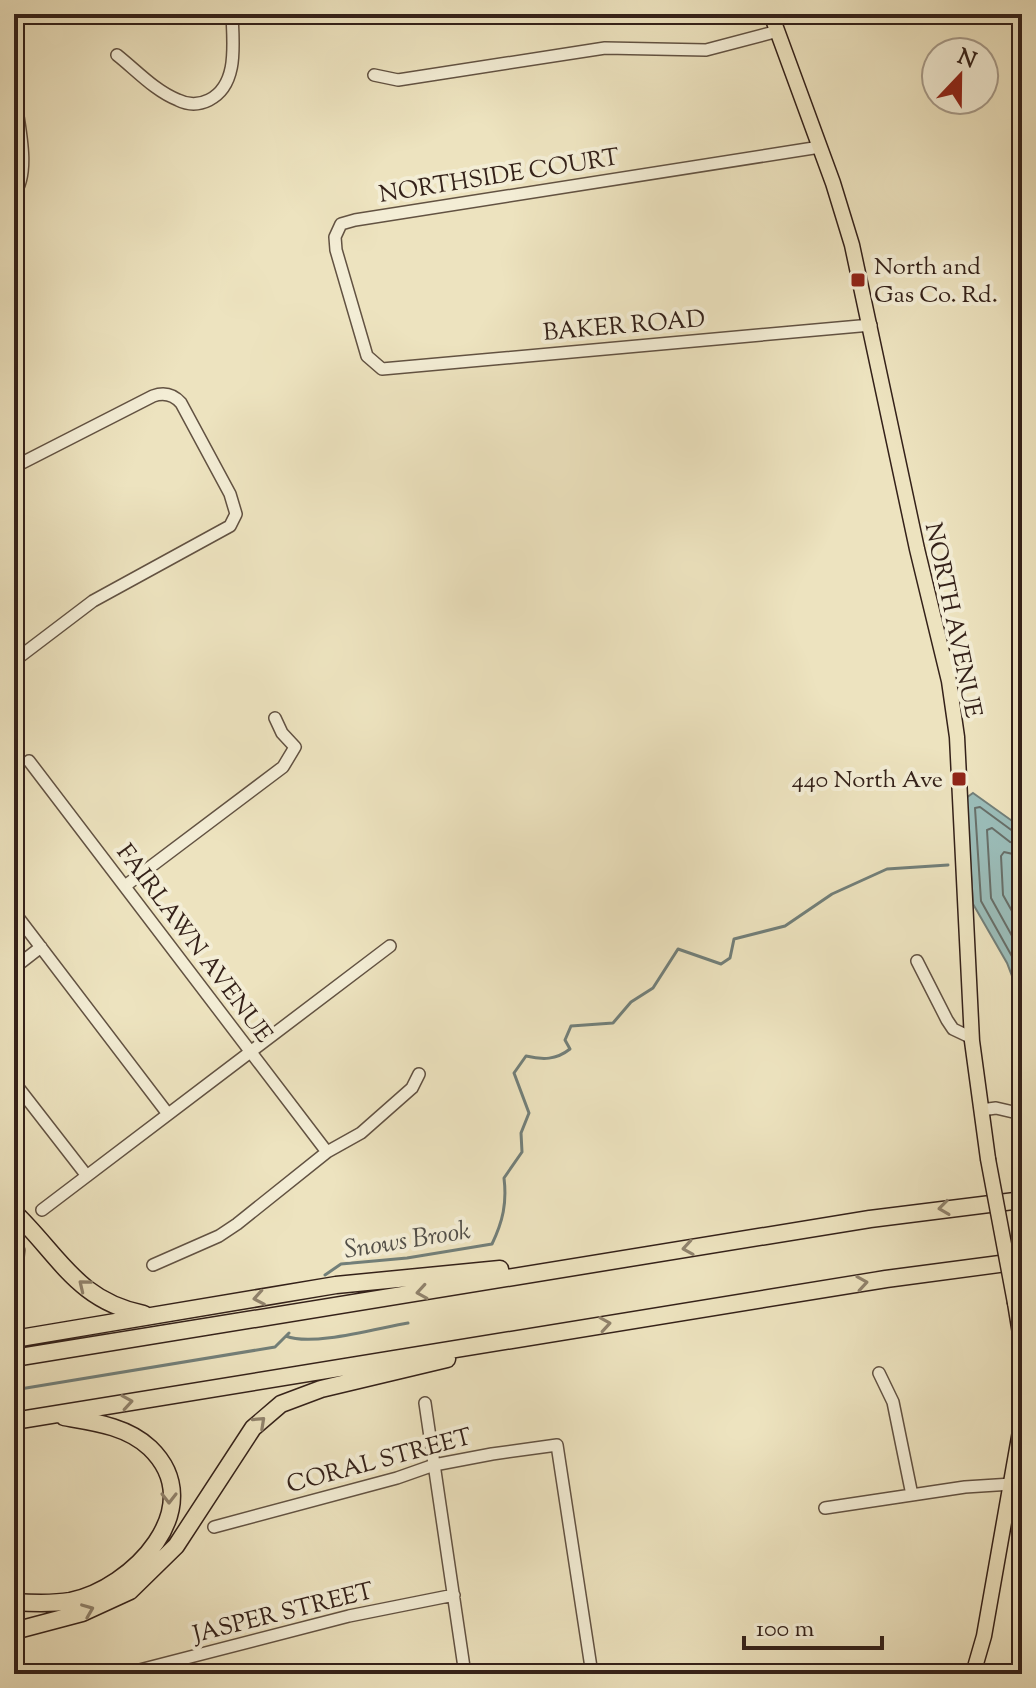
<svg xmlns="http://www.w3.org/2000/svg" width="1036" height="1688" font-family="'Sorts Mill Goudy',serif">
  <rect width="100%" height="100%" fill="#ede3bf"/>
  <filter id="stains"><feTurbulence type="fractalNoise" baseFrequency=".0025" numOctaves="4"/><feColorMatrix values="0 0 0 0 .2 0 0 0 0 .09 0 0 0 0 .02 0 0 0 .5 -.17"/></filter>
  <radialGradient id="worn" r=".72"><stop offset=".6" stop-color="#630" stop-opacity="0"/><stop offset="1" stop-color="#630" stop-opacity=".3"/></radialGradient>
  <path fill="#9bbdb9" stroke="#727f79" stroke-width="2" d="M973 793 1022 828V1002L1007 963 973 904 966 798Z"/>
  <g fill="none" stroke-linecap="round" stroke-linejoin="round">
    <path stroke="#686f69" stroke-width="2" d="M1022 834 1014 832 980 807 975 808 981 901 1014 960 1022 980
      M1022 844 1010 842 992 828 987 830 991 898 1022 954
      M1022 856 1004 852 1001 856 1003 895 1022 929"/>
    <path stroke="#727f79" stroke-width="3" d="M325 1275 341 1264 407 1258 492 1244C503 1221 507 1203 504 1178L522 1152 521 1133 529 1113 514 1073 526 1056C543 1060 556 1060 570 1049L565 1040 571 1026 613 1023 631 1002 653 988 678 949 721 964 730 958 734 939 785 926 832 894 887 869 948 865
      M286 1336C312 1347 378 1328 408 1323
      M14 1390 275 1347 289 1333"/>
    <defs>
      <path id="minor" d="M117 55C136 70 155 91 178 100 188 105 199 105 209 100 239 85 233 43 232 14
        M374 75 398 80 605 48 706 50 778 31
        M14 90C17 119 32 171 14 194
        M820 147 355 220 341 224 335 237 336 250 367 356 382 369 871 325
        M14 467 153 396C164 392 173 394 181 403L230 494 236 514 230 526 93 601 14 661
        M29 761 327 1152
        M125 886 283 767 295 747 282 733 275 718
        M14 912 168 1114
        M917 961 947 1020 953 1029 972 1038
        M14 968 41 947
        M14 1082 87 1176
        M981 1110 996 1108 1022 1114
        M42 1210 390 946
        M153 1265 219 1236 237 1224 327 1152 361 1133 412 1088 419 1074
        M879 1373 893 1402 912 1495
        M425 1403 465 1674
        M825 1508 965 1487 1012 1484
        M1007 1512 1022 1497
        M214 1527 397 1478 434 1465 492 1454 557 1445 592 1674
        M124 1674 349 1616 454 1595"/>
      <path id="major" d="M771 14 833 183 852 245 917 549 949 681 957 737 972 1041 988 1159
        M1015 1303 1022 1346
        M973 1674 984 1636 1022 1420"/>
      <path id="highway" d="M14 1212C59 1255 77 1301 144 1314
        M14 1244 16 1250 14 1277
        M14 1339 336 1285 500 1269
        M14 1358 870 1219 1022 1200
        M14 1421 886 1279 1022 1261
        M14 1602C31 1603 52 1604 70 1601 132 1589 211 1507 150 1448 127 1426 93 1422 64 1417
        M14 1631 82 1613 130 1591 176 1546 253 1428 281 1404 321 1389 447 1359"/>
    </defs>
    <use href="#minor" stroke="#625242" stroke-width="14"/>
    <use href="#major" stroke="#342119" stroke-width="17"/>
    <use href="#highway" stroke="#342119" stroke-width="19"/>
    <use href="#minor" stroke="#f3edd5" stroke-width="11"/>
    <use href="#major" stroke="#ede3bf" stroke-width="14"/>
    <use href="#highway" stroke="#ede3bf" stroke-width="16"/>
    <defs>
      <path id="major-bridge" d="M988 1159 1015 1303"/>
    </defs>
    <use href="#major-bridge" stroke="#342119" stroke-width="17" stroke-linecap="butt"/>
    <use href="#major-bridge" stroke="#ede3bf" stroke-width="14"/>
  </g>
  <defs><path id="oneway-chevron" d="M-2-3.5L2.5 0L-2 3.5" fill="none" stroke-width="1.6" stroke-linecap="round" stroke-linejoin="round" transform="scale(2)"/></defs>
  <g stroke="#90826c">
    <use href="#oneway-chevron" transform="translate(944 1208) rotate(172)"/>
    <use href="#oneway-chevron" transform="translate(688 1248) rotate(171)"/>
    <use href="#oneway-chevron" transform="translate(862 1283) rotate(-9)"/>
    <use href="#oneway-chevron" transform="translate(84 1285) rotate(-141)"/>
    <use href="#oneway-chevron" transform="translate(422 1292) rotate(171)"/>
    <use href="#oneway-chevron" transform="translate(259 1298) rotate(170)"/>
    <use href="#oneway-chevron" transform="translate(605 1324) rotate(-9)"/>
    <use href="#oneway-chevron" transform="translate(127 1402) rotate(-9)"/>
    <use href="#oneway-chevron" transform="translate(260 1422) rotate(-43)"/>
    <use href="#oneway-chevron" transform="translate(169 1498) rotate(90)"/>
    <use href="#oneway-chevron" transform="translate(88 1610) rotate(-22)"/>
  </g>
  <g fill="#8f2418" stroke="#f3edd5" stroke-width="3">
    <rect x="850" y="272" width="16" height="16" rx="4"/>
    <rect x="951" y="771" width="16" height="16" rx="4"/>
  </g>
  <g text-anchor="middle" stroke-width="8" stroke-linejoin="round" paint-order="stroke">
    <g font-size="24" fill="#342119" stroke="#f3edd5">
      <text transform="translate(499 175) rotate(-9)" y="8">NORTHSIDE COURT</text>
      <text transform="translate(624 325) rotate(-5)" y="8">BAKER ROAD</text>
      <text transform="translate(954 620) rotate(78)" y="8">NORTH AVENUE</text>
      <text transform="translate(195 943) rotate(53)" y="8">FAIRLAWN AVENUE</text>
      <text transform="translate(379 1460) rotate(-15)" y="8">CORAL STREET</text>
      <text transform="translate(283 1612) rotate(-14)" y="8">JASPER STREET</text>
    </g>
    <g font-size="24" fill="#342119" stroke="#f3edd5" text-anchor="start">
      <text x="874" y="274">North and<tspan x="874" dy="28">Gas Co. Rd.</tspan></text>
      <text x="943" y="787" text-anchor="end">440 North Ave</text>
    </g>
    <g font-size="26" font-style="italic" fill="#535049" stroke="#f3edd5">
      <text transform="translate(407 1239) rotate(-9)" y="9">Snows Brook</text>
    </g>
  </g>
  <rect width="1036" height="1688" fill="none" stroke="#ede3bf" stroke-width="48"/>
  <rect x="16" y="16" width="1004" height="1656" fill="none" stroke="#342119" stroke-width="4"/>
  <rect x="24" y="24" width="988" height="1640" fill="none" stroke="#342119" stroke-width="2"/>
  <g transform="translate(960 76) rotate(22)"><circle r="38" fill="#f3edd5" stroke="#a79b8a" stroke-width="2"/>
  <path d="M0-6L14 30L0 20L-14 30Z" fill="#8f2418"/>
  <text y="-12" font-size="22" font-weight="bold" text-anchor="middle" fill="#342119">N</text>
  </g>
  <path d="M744 1636v12h138v-12" fill="none" stroke="#342119" stroke-width="4"/>
  <text x="756" y="1636" font-size="24" fill="#342119" stroke="#f3edd5" stroke-width="6" paint-order="stroke">100 m</text>
  <rect width="100%" height="100%" filter="url(#stains)"/>
  <rect width="100%" height="100%" fill="url(#worn)"/>
</svg>
